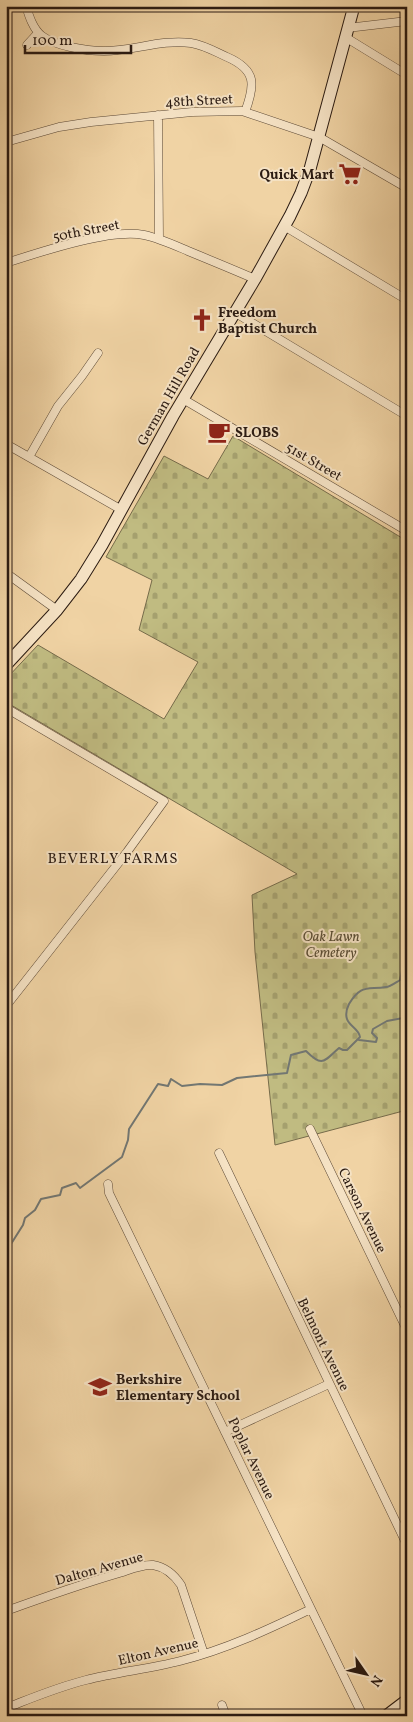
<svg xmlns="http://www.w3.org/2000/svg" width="413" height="1722" font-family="Vollkorn,serif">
  <defs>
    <pattern id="cemetery-stones" width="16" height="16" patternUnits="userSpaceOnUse" patternTransform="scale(1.25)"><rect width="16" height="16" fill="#c0bb81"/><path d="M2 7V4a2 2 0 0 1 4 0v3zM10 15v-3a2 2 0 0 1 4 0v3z" fill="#a5a06e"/></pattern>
  </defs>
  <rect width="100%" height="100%" fill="#f0d3a4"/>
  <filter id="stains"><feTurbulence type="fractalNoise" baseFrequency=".004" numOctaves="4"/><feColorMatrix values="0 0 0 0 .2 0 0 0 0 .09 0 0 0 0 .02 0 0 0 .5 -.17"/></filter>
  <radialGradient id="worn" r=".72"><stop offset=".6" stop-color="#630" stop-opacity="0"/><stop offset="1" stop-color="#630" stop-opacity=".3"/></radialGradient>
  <path fill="url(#cemetery-stones)" stroke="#766b4a" d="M233 436 407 541V1110L275 1145 255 952 252 895 297 874 6 702V679L38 645 164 719 198 662 139 630 152 580 106 557 164 456 208 479Z"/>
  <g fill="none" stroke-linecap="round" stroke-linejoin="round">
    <path stroke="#727773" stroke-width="2" d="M407 1011V1004
      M359 1040 376 1042 377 1038 372 1033 373 1029 387 1021 403 1018 407 1011
      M6 1246 11 1244 23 1225 25 1218 35 1210 41 1199 60 1195 62 1188 76 1183 80 1188 122 1157 128 1140 129 1129 158 1084 168 1086 171 1079 182 1086 200 1084 222 1085 237 1078 287 1073 291 1055 306 1051C323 1068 324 1061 339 1048L343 1050H347L360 1037C359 1029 349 1026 347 1019 345 1013 347 1008 349 1004 361 984 367 990 386 987 390 987 395 983 400 980L402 971 407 966"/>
    <defs>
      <path id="street" d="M26 6C29 16 33 29 42 36 55 46 87 51 104 51 133 51 162 39 191 43 204 45 216 52 227 57 257 70 255 85 245 112
        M347 28 407 21
        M345 37 407 75
        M27 45 38 33
        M158 115 159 239
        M6 142 59 127 91 122 192 112 242 111 319 137 407 188
        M284 226 407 300
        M6 263C40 252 111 228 144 235 159 238 174 245 188 251 210 260 232 269 255 279
        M234 312 407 416
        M183 399 407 531
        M6 444 120 509
        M29 457 58 406 82 376 98 353
        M6 573 57 610
        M6 708 164 801 127 852 6 1006
        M310 1129 407 1330
        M219 1153 407 1545
        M108 1184 109 1193 363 1716
        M225 1432 329 1384
        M6 1611C42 1598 79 1585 116 1574 127 1571 141 1564 153 1565 165 1567 175 1576 181 1585L204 1654
        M222 1705 226 1716
        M6 1708C32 1698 58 1687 86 1680 117 1672 149 1669 180 1661 227 1649 267 1630 311 1609"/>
      <path id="secondary" d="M6 665 57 610 81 579 102 545 173 416 255 279 290 216 301 193 310 169 354 6
        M386 1716 407 1700"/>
    </defs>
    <use href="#street" stroke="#5c4936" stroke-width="9"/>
    <use href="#secondary" stroke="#2b1b12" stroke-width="13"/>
    <use href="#street" stroke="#f5e2c4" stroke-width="8"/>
    <use href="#secondary" stroke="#f5e2c4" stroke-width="11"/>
  </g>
  <defs>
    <symbol id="supermarket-bare" viewBox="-9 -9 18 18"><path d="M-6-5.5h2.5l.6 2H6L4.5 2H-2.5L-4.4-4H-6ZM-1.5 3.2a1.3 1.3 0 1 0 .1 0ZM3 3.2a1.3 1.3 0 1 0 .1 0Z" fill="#8f2418" stroke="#f5e2c4" stroke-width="2.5" paint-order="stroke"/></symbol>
    <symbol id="church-bare" viewBox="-9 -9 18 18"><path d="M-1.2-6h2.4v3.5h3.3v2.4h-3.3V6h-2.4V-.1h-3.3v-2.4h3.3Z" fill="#8f2418" stroke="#f5e2c4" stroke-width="2.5" paint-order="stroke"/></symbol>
    <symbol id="cafe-bare" viewBox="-9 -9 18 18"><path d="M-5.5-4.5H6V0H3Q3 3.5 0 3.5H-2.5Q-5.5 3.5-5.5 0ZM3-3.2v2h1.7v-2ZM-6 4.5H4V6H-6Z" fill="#8f2418" stroke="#f5e2c4" stroke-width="2.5" paint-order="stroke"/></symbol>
    <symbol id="school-bare" viewBox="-9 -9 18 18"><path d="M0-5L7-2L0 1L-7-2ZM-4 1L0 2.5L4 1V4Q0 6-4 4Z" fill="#8f2418" stroke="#f5e2c4" stroke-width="2.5" paint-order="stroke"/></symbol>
  </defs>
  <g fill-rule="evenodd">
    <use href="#supermarket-bare" x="334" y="158" width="32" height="32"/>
    <use href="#church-bare" x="186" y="304" width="32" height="32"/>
    <use href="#cafe-bare" x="203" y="416" width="32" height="32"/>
    <use href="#school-bare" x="84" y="1371" width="32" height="32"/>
  </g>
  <g text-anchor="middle" stroke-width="4" stroke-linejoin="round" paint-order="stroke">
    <g font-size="14" fill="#2b1b12" stroke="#f5e2c4">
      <text transform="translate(199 100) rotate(-3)" y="5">48th Street</text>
      <text transform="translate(86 230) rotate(-11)" y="5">50th Street</text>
      <text transform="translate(168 396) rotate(-60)" y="5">German Hill Road</text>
      <text transform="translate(314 461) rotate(30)" y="5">51st Street</text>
      <text transform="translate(363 1210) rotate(64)" y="5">Carson Avenue</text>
      <text transform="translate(324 1344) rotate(64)" y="5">Belmont Avenue</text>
      <text transform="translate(252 1458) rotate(64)" y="5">Poplar Avenue</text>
      <text transform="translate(99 1568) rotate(-16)" y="5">Dalton Avenue</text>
      <text transform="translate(158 1651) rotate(-13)" y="5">Elton Avenue</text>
    </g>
    <g font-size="14" font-weight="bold" fill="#2b1b12" stroke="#f5e2c4" text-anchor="start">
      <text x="334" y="179" text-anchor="end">Quick Mart</text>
      <text x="218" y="317">Freedom<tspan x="218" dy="16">Baptist Church</tspan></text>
      <text x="235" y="437">SLOBS</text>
      <text x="116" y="1384">Berkshire<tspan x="116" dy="16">Elementary School</tspan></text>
    </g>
    <g font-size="14" font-style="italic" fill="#584b33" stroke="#f5e2c4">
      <text x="331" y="941">Oak Lawn<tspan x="331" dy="16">Cemetery</tspan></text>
    </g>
    <g font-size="15" letter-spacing="1" fill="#2b1b12" stroke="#f5e2c4">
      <text x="113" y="863">BEVERLY FARMS</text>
    </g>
  </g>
  <rect width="413" height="1722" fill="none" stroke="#f0d3a4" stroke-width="25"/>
  <rect x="8" y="8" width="398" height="1707" fill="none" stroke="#2b1b12" stroke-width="2.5"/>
  <rect x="12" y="12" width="388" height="1697" fill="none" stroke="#2b1b12"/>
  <g transform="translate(366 1674) rotate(124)" stroke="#f5e2c4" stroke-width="4" paint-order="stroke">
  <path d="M0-4L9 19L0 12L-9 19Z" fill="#2b1b12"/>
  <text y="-8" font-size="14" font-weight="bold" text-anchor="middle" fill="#2b1b12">N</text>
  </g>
  <path d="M25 45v8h106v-8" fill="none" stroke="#2b1b12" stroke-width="2.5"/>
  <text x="32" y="45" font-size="15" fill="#2b1b12" stroke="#f5e2c4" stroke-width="4" paint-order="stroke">100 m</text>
  <rect width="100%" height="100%" filter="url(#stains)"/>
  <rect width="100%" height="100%" fill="url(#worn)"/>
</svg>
